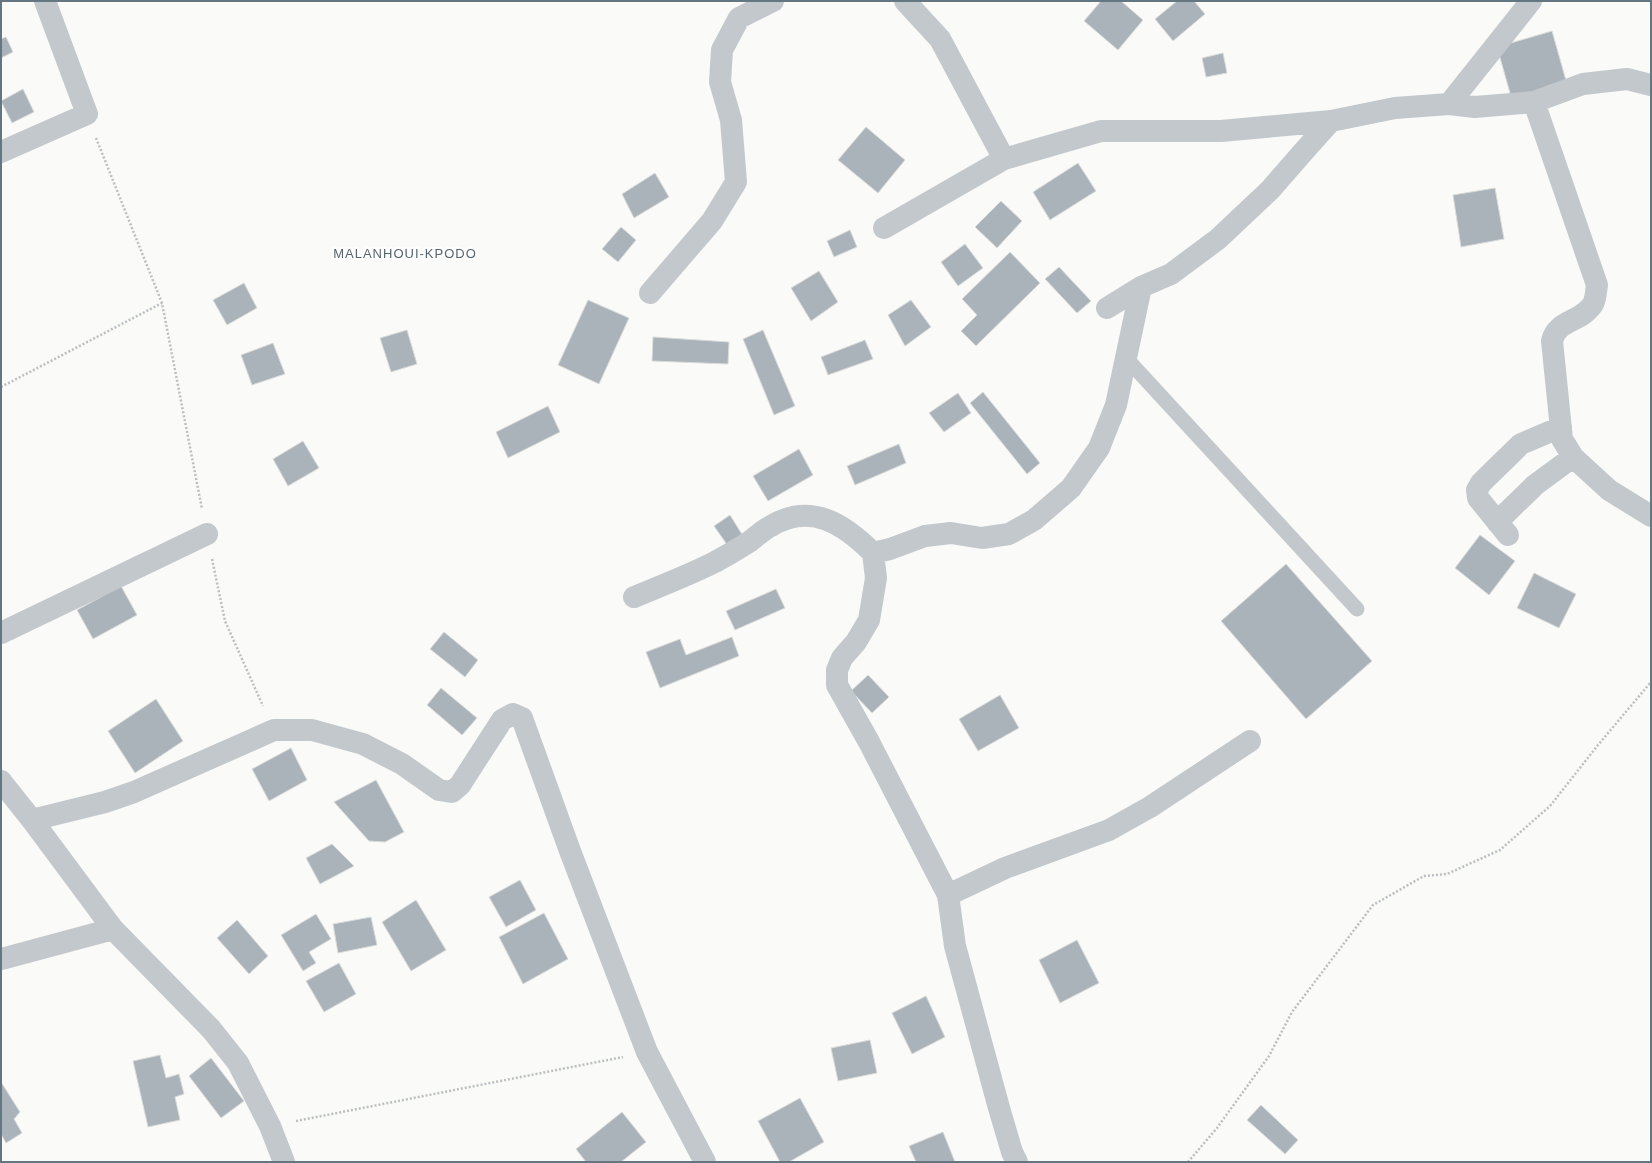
<svg xmlns="http://www.w3.org/2000/svg" width="1652" height="1163" font-family="Arial,sans-serif">
  <rect width="100%" height="100%" fill="#fafaf8"/>
  <path fill="#aab3b9" stroke="#dcdcda" d="M1101 1H1121L1143 20 1118 50 1084 21Z
    M1177 1H1194L1205 14 1173 41 1155 19Z
    M1552 31 1567 84 1512 100 1497 47Z
    M6 37 13 52 1 58V39Z
    M1223 53 1227 73 1206 77 1202 58Z
    M23 89 34 112 12 123 1 101Z
    M866 127 905 160 878 193 838 160Z
    M1078 163 1096 191 1050 220 1033 192Z
    M655 173 669 197 634 218 622 194Z
    M1495 188 1504 239 1461 247 1453 195Z
    M1001 201 1022 221 997 248 975 227Z
    M621 227 636 240 618 262 602 249Z
    M850 230 857 247 834 257 827 241Z
    M965 244 983 268 958 286 941 262Z
    M1010 252 1040 283 976 346 961 331 977 315 962 299Z
    M1059 267 1091 301 1077 313 1045 279Z
    M819 271 838 302 811 321 791 288Z
    M244 283 257 308 227 325 213 300Z
    M588 300 629 318 599 384 558 365Z
    M911 300 931 327 905 346 888 315Z
    M407 330 417 364 391 372 380 338Z
    M763 330 795 406 774 415 743 339Z
    M653 337 729 342 728 364 652 361Z
    M865 340 873 359 828 375 821 357Z
    M273 343 285 374 252 385 241 355Z
    M983 392 1040 463 1027 474 970 403Z
    M958 393 971 413 944 432 929 413Z
    M548 406 560 432 508 458 496 432Z
    M303 441 319 468 288 486 273 459Z
    M899 444 906 463 855 485 847 466Z
    M799 449 813 475 768 501 753 476Z
    M730 515 743 536 728 546 714 526Z
    M1480 535 1515 561 1489 595 1455 568Z
    M1286 564 1372 661 1306 719 1221 621Z
    M1534 573 1576 594 1559 628 1517 608Z
    M121 586 137 615 93 639 77 610Z
    M776 589 785 608 735 630 726 611Z
    M444 632 478 660 465 677 430 649Z
    M732 637 739 656 660 688 646 652 680 639 686 655Z
    M868 675 889 697 872 713 851 691Z
    M441 688 477 718 462 735 427 705Z
    M1000 695 1019 728 978 751 959 719Z
    M156 699 183 741 135 773 108 731Z
    M291 748 307 780 269 801 252 769Z
    M376 780 404 832 385 842 369 841 334 802Z
    M332 844 354 866 320 884 306 858Z
    M520 880 536 910 506 927 489 897Z
    M416 900 446 950 411 971 382 922Z
    M544 913 568 959 523 984 499 937Z
    M316 914 331 939 309 952 316 963 303 971 281 935Z
    M371 917 377 945 338 953 333 924Z
    M237 920 268 956 249 974 217 938Z
    M1077 940 1099 983 1060 1003 1039 960Z
    M339 963 356 994 324 1012 306 981Z
    M926 996 945 1037 912 1054 892 1013Z
    M870 1040 877 1073 838 1081 831 1048Z
    M160 1055 166 1078 179 1074 184 1094 175 1097 180 1120 148 1127 133 1061Z
    M211 1058 244 1101 221 1118 189 1076Z
    M1 1082 20 1112 14 1119 22 1133 6 1143 1 1134Z
    M800 1098 824 1142 789 1162H780L758 1121Z
    M1261 1105 1298 1140 1285 1154 1247 1120Z
    M622 1112 646 1142 621 1162H586L576 1149Z
    M943 1132 955 1162H916L909 1146Z"/>
  <g fill="none" stroke-linecap="round" stroke-linejoin="round">
    <path stroke="#bbbfc2" stroke-width="2.5" stroke-dasharray="2 2" stroke-linecap="butt" d="M96 138 162 303 202 509
      M1 387 162 303
      M212 559 225 621 263 706
      M296 1121 623 1057
      M1188 1162 1217 1128 1269 1056 1292 1012 1373 905 1424 876 1447 874 1500 850 1550 806 1598 745 1651 682"/>
    <path stroke="#c3c8cc" stroke-width="15" d="M1126 358 1357 609"/>
    <path stroke="#c3c8cc" stroke-width="22" d="M905 1 940 39 1004 159
      M1534 102 1597 285C1596 290 1596 299 1593 304 1581 323 1557 319 1552 341L1562 439 1573 457 1609 490 1651 516
      M1449 104 1531 1
      M1 152 87 114 45 1
      M884 228 1004 159 1101 131H1221L1331 121 1395 108 1449 104 1475 107 1534 102 1583 84 1627 79 1651 85
      M650 293 712 221 736 182 731 120 720 82 722 50 739 18 773 1
      M1107 308 1141 287 1171 274 1218 239 1270 190 1304 151 1331 121
      M1497 522 1535 485 1573 457
      M1508 535 1478 498 1477 490 1481 483 1521 444 1561 427
      M873 553 890 549 925 536 951 533 982 538 1009 534 1034 520 1071 488 1099 448 1116 405 1141 287
      M634 597C661 586 689 575 715 562 726 556 738 549 749 542 756 537 763 530 771 526 811 502 844 524 873 553L876 578 869 620 856 642 842 658 837 670V685L869 742 948 895 955 946 999 1108 1012 1152 1017 1162
      M1 633 207 534
      M1 781 32 820 113 929 211 1029 238 1063 270 1126 284 1162
      M32 820 105 802 134 792 274 730H312L363 744 402 764 439 790 452 792 460 785 502 720 513 714 522 718 570 851 647 1052 705 1162
      M948 895 1005 868 1109 830 1150 807 1250 741
      M1 959 113 929"/>
  </g>
  <g text-anchor="middle" stroke-width="4" stroke-linejoin="round" paint-order="stroke">
    <g font-size="13" letter-spacing="1" fill="#57646e" stroke="#fff">
      <text x="405" y="258">MALANHOUI-KPODO</text>
    </g>
  </g>
  <rect width="1652" height="1163" fill="none" stroke="#657683" stroke-width="4"/>
</svg>
